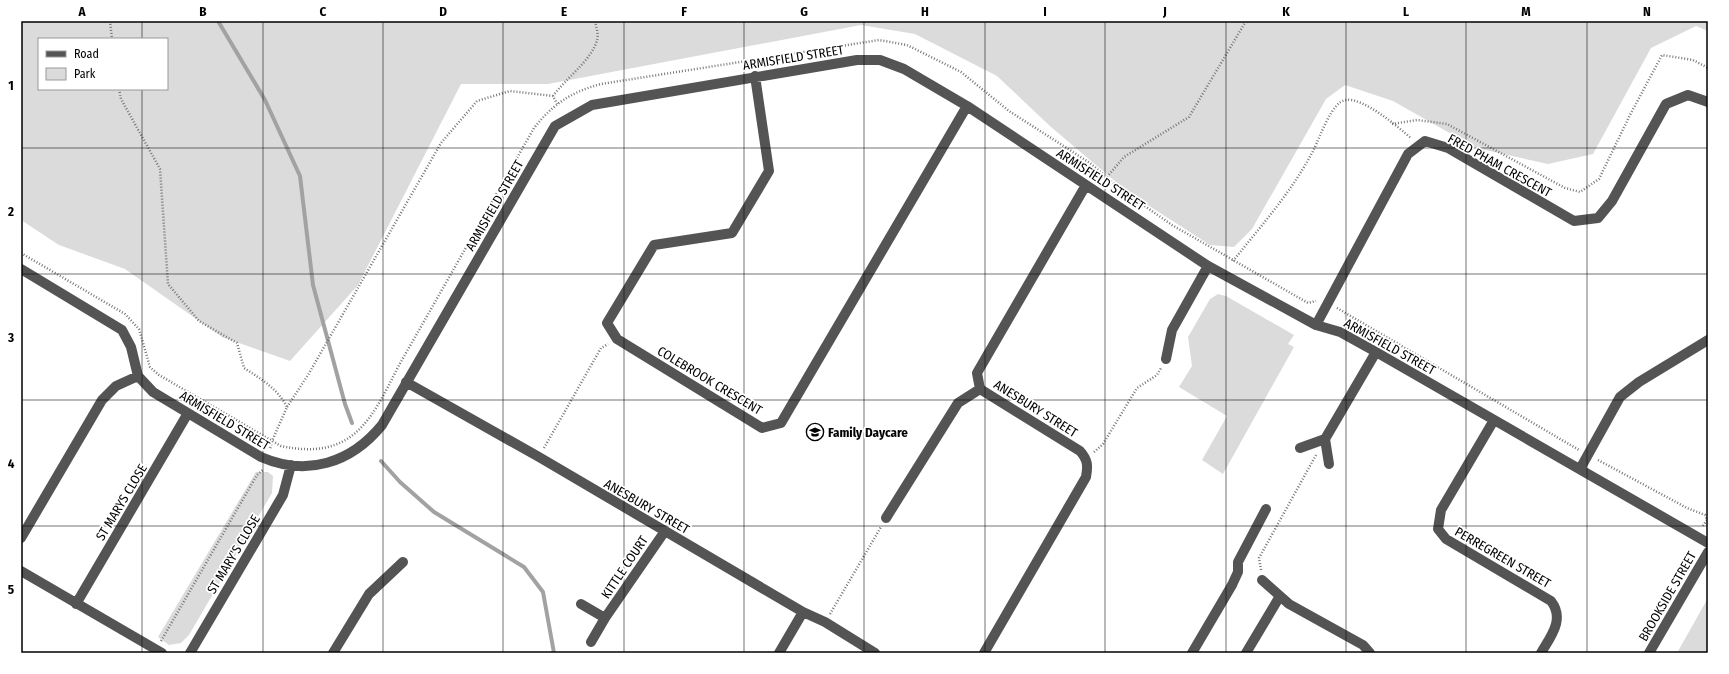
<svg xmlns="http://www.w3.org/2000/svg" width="1729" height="674" font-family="'Fira Sans Condensed',sans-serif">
  <rect width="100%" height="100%" fill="#fff"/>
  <path fill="#dbdbdb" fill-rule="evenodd" d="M21 21H1708V31L1696 26 1651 48 1593 154 1548 164 1476 148 1393 101 1345 85 1326 99 1252 229 1234 247 1210 245 1129 193 1051 127 997 76 915 34 861 25 548 84H461L358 285 290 361 222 337 125 269 59 245 21 220ZM39 39H167V89H39Z
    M1218 294 1226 296 1294 335 1288 344 1294 347 1223 474 1202 460 1227 416 1179 387 1192 366 1188 337 1210 299Z
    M256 472H268L273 476 272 493 189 635 181 643 169 645 158 637Z
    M1708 598V653H1677Z"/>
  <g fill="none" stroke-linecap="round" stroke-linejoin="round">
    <path stroke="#a2a2a2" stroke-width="4" d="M218 21 265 100 300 176 313 285 345 404 352 423
      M381 461 400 482 434 512 524 567 543 592 554 653"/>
    <path stroke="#767676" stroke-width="2.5" stroke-dasharray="1 2" stroke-linecap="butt" d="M110 21 112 39
      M119 89 121 99 160 169 168 284 199 321 237 343 244 368C261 379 277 388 287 407L272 441 270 449
      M553 96C565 79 592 60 597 40 599 35 596 26 595 21
      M1392 124 1417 120 1447 124 1565 188 1580 192 1599 179 1630 115 1662 55 1693 60 1708 68
      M1107 177 1124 157 1189 117 1246 21
      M21 253 125 314 139 329 150 367 159 375 281 446C352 461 371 421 398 367L534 128C553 104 571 92 601 84L879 40 907 45 961 72 1009 111 1090 163 1119 188 1172 225 1308 303 1316 301
      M1233 261C1261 226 1294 189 1314 149 1320 137 1332 101 1346 100 1363 97 1398 127 1411 138
      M1337 308 1579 450
      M287 407 308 375 441 143 477 101 510 91 553 96 557 104
      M544 448 601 348 608 344
      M1094 452 1103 444 1137 388 1157 375 1161 368
      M1598 460 1687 508 1705 515 1707 520 1702 527
      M1261 570 1259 558 1316 455
      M830 614 881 527
      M161 641 257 475 264 469"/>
    <path stroke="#545454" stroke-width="10" d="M755 76 769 171 732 233 654 245 607 323 617 339 762 428 781 423 967 106
      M21 269 122 330 131 347 138 376 153 392 261 457C307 477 351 463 382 425L555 126 592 105 857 60H880L904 69 967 106 1208 266 1316 325 1340 332 1376 352 1708 543
      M1316 325 1408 154 1425 141 1448 148 1574 221 1598 218 1612 201 1666 104 1688 95 1708 102
      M1166 359 1172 330 1208 266
      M406 382 539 457 803 612 825 622 875 653
      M1494 420 1441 510 1438 529 1446 539 1551 601C1565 619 1551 636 1541 653
      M1325 439 1376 352
      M1300 448 1325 439 1329 464
      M1580 469 1620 397 1639 382 1708 340
      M886 518 958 403 980 389
      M21 538 102 400 116 386 138 376
      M21 571 162 653
      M1262 580 1289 604 1363 645 1370 653
      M76 604 188 413
      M581 604 605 618 665 531
      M591 642 605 618
      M190 653 283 495 291 465
      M333 653 369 594 403 562
      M779 653 803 612
      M984 653 1086 477C1088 466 1088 460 1080 451L980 389 977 373 1086 185
      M1192 653 1232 585 1238 572V562L1266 509
      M1246 653 1280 596
      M1649 653 1708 552"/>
  </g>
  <path fill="none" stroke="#000" stroke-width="1" stroke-opacity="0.55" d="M142 21V39M263 21V653M383 21V653M503 21V653M624 21V653M744 21V653M864 21V653M985 21V653M1105 21V653M1226 21V653M1346 21V653M1466 21V653M1587 21V653M142 89V653M21 148H1708M21 274H1708M21 400H1708M21 526H1708"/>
  <defs>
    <symbol id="school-ring" viewBox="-11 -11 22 22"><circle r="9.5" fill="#fff" stroke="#000" stroke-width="1.5"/><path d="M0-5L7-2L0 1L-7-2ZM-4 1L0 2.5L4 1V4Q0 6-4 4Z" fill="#000"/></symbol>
  </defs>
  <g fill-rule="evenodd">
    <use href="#school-ring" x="805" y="422" width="20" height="20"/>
  </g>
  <g text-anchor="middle" stroke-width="3.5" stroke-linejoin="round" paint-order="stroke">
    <g font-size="13" fill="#000" stroke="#fff">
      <text transform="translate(793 57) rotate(-9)" y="5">ARMISFIELD STREET</text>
      <text transform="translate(1500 165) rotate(29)" y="5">FRED PHAM CRESCENT</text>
      <text transform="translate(1101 179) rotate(33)" y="5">ARMISFIELD STREET</text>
      <text transform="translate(494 205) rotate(-60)" y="5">ARMISFIELD STREET</text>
      <text transform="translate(1390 346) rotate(29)" y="5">ARMISFIELD STREET</text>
      <text transform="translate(710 380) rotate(31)" y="5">COLEBROOK CRESCENT</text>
      <text transform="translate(1036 408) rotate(32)" y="5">ANESBURY STREET</text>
      <text transform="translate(225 420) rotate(31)" y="5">ARMISFIELD STREET</text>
      <text transform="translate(121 502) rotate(-59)" y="5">ST MARYS CLOSE</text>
      <text transform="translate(647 506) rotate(30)" y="5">ANESBURY STREET</text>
      <text transform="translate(233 554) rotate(-59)" y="5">ST MARY'S CLOSE</text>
      <text transform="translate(1503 557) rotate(30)" y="5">PERREGREEN STREET</text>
      <text transform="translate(624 567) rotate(-56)" y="5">KITTLE COURT</text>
      <text transform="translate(1667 596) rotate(-60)" y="5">BROOKSIDE STREET</text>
    </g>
    <g font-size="13" font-weight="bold" fill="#000" stroke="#fff" text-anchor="start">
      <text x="828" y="437">Family Daycare</text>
    </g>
  </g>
  <rect width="1729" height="674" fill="none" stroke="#ffffff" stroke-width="44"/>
  <rect x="38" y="38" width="130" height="52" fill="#ffffff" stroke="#999999"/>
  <rect x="46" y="51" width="20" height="6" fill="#545454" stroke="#999999"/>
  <text x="74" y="58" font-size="12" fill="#000000">Road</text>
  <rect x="46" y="68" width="20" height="12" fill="#dbdbdb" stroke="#999999"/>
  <text x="74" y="78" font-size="12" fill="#000000">Park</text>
  <rect x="22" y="22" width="1685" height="630" fill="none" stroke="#000" stroke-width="1.5"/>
  <g font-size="13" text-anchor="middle" font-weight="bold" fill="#000">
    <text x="82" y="16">A</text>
    <text x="203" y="16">B</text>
    <text x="323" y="16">C</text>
    <text x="443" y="16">D</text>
    <text x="564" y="16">E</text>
    <text x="684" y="16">F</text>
    <text x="804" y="16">G</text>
    <text x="925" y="16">H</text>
    <text x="1045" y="16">I</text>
    <text x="1165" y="16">J</text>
    <text x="1286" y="16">K</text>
    <text x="1406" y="16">L</text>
    <text x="1526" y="16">M</text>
    <text x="1647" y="16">N</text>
    <text x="11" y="90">1</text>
    <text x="11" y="216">2</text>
    <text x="11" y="342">3</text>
    <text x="11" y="468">4</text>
    <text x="11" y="594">5</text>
  </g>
</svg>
